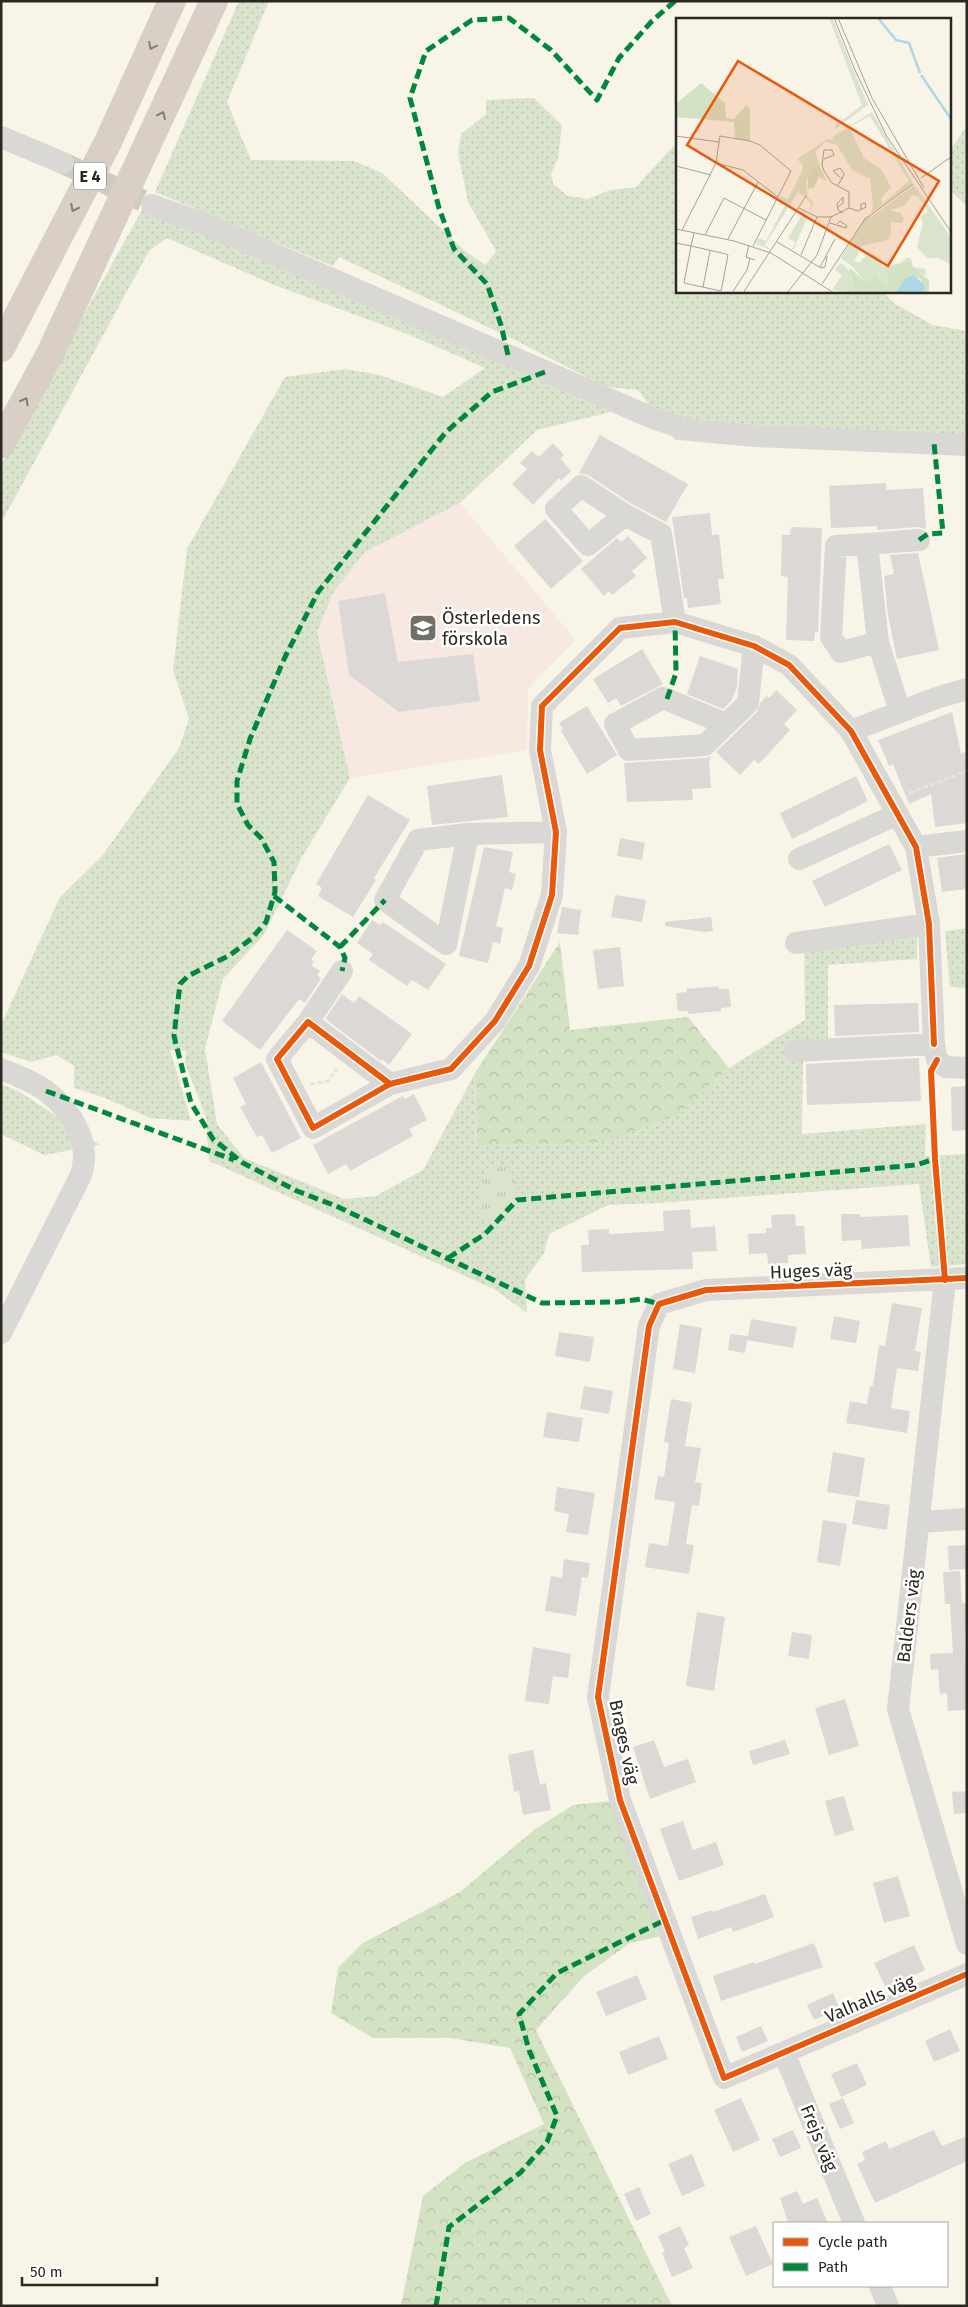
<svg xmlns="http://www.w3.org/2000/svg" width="968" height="2307" font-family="'Fira Sans',sans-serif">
  <defs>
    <pattern id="grass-dots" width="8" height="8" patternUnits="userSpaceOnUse" patternTransform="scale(1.25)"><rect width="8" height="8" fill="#dae4cd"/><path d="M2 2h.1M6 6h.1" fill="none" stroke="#bbc4b0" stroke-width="1.8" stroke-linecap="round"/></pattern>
    <pattern id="forest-crowns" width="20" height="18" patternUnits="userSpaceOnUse" patternTransform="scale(1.25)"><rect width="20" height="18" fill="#d3e2c3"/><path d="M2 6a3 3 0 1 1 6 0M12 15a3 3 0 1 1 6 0" fill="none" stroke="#b5c2a7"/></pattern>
    <pattern id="park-tufts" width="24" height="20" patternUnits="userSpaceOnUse" patternTransform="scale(1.25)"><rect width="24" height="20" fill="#dae4cd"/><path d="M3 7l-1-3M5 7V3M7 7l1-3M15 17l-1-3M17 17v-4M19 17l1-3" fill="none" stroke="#bbc4b0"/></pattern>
  </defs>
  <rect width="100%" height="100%" fill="#f8f4e7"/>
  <path fill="#f7e9e2" d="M460 503 576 640 528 689 527 750 350 778 317 632 333 593 365 552Z"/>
  <path fill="url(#grass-dots)" d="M239 1H269L227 102 251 160 354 161 382 173 464 250 485 265 496 251 468 202 458 153 461 134 486 114V100L534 98 562 125 558 159 551 173 553 184 568 196 588 199 610 190 636 187 677 142V291H882L895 304 933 325 967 331V448L931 450 675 440 638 390 606 387 511 338 339 257 333 266 155 192Z
    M967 126V206L949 189V151Z
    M143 208 611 412 537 430 460 503 365 552 333 593 317 632 350 778 302 857 264 935 223 979 205 1049 217 1124 244 1158 344 1199 376 1196 423 1170 475 1073 477 1145 679 1114 729 1068 805 1020 804 949 917 935V959L828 965V1041L788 1042 785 1056 803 1058 802 1134 926 1124 925 1156 967 1154V1264L931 1267 919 1184 658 1203 608 1205 549 1234 544 1253 525 1280 527 1313 494 1289 209 1161 206 1117 185 1063 186 1051 170 1050 191 1121 150 1118 105 1098 74 1088V1066L56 1055 31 1062 1 1052V1025L60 897 102 856 179 748 189 719 173 670 187 549 285 377 345 369 380 375 443 397 485 368 410 335 274 285 167 238 149 251 1 523V465Z
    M967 928V988L950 987 945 931Z
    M1 1084 20 1092 100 1145 44 1155 1 1134Z"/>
  <path fill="url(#forest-crowns)" d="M560 942 570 1030 688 1017 729 1068 679 1114 605 1142 477 1145 475 1073Z
    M620 1800 670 1934 630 1943 584 1976 536 2030 672 2306H401L423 2196 465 2163 544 2124 510 2048 451 2038H373L331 2013 338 1968 363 1943 460 1892 534 1830 573 1805Z"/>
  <path fill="url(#park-tufts)" d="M495 1162C528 1168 524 1223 491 1227L482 1219C478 1200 476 1173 495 1162Z"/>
  <path fill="#dcd8d6" d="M600 435 688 484 666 522 632 504 588 475 579 473Z
    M553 443 564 455 561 459 571 471 561 481 559 478 533 505 512 484 527 469 520 463 532 451 539 457Z
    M886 483V490L923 488 926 529 918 527 877 530V526L831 528 829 486Z
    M710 513 712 535 719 534 724 579H718L721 604 688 608 687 598H684L672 517Z
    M545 519 583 561 551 589 514 546Z
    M791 527 822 528 818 632H815L814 641 786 640 788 577 781 576 782 535H790Z
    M628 536 647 558 632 571 636 576 612 595 609 591 604 596 581 569 617 538 621 542Z
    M918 553 939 650 897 659 888 615 884 576 894 574 890 555Z
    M385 593 398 662 473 654 480 701 399 712 349 675 338 601Z
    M642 649 663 684 621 706 616 698 608 703 593 679Z
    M700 656 738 669 737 687 731 701 723 709 687 694Z
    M776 690 797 710 784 724 790 730 759 764 754 760 740 775 716 752 757 712 761 702 767 696 769 698Z
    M587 706 617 755 587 774 561 731 563 729 559 723Z
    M952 712 961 753 967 752V823L935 827 931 794 909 804 893 764 889 766 878 740Z
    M711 756 709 763 711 788 692 789 693 800 627 802 624 763 706 758Z
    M502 775 508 817 432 825 427 786Z
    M856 776 868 801 792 839 780 813Z
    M368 795 410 820 374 878 376 880 353 917 318 896 322 888 316 884Z
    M620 838 645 843 642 860 617 856Z
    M889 844 902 870 825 907 812 881Z
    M484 847 513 852 509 872 516 874 512 890 505 888 496 926 503 928 500 944 493 942 488 963 459 956Z
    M967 854V889L942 892 937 858Z
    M615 895 646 900 642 922 611 917Z
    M562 907 581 910 578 935 557 933Z
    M711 917 713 931 704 932 665 926V922Z
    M372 920 380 925 383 922 446 964 428 990 412 980 407 986 369 960 373 954 357 943Z
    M287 930 317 951 311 959 314 962 311 965 320 971 317 975 321 979 305 1003 299 999 260 1050 222 1021Z
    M620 947 624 986 598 989 593 950Z
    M718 986 719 989H729L731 1007 721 1008V1011L688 1014V1011H678L676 993 687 992 686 989Z
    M342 994 354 1003 359 996 412 1034 389 1065 382 1059 381 1061 328 1021 326 1018Z
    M918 1003 919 1032 835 1036 834 1005Z
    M919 1058 921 1101 807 1105 806 1064Z
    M261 1062 301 1138 272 1153 262 1135 257 1137 240 1107 246 1104 233 1078Z
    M967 1086V1130L952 1131 951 1087Z
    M414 1094 427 1120 409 1129 413 1136 350 1171 346 1164 328 1174 313 1145 397 1099 403 1096 405 1099Z
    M690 1209 691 1228 715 1226 717 1251 692 1252 693 1269 582 1272 581 1245H589L588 1230 609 1229V1234L664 1231 663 1211Z
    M795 1214 796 1226H804L806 1254 788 1255V1263L768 1264 767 1253 749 1254 748 1234 766 1233V1228H772L771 1215Z
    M841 1214H860V1217L908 1215 910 1246 862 1249 861 1240 842 1241Z
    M892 1303 922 1308 915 1351 921 1352 918 1371 897 1368 891 1408 910 1411 907 1433 846 1423 850 1401 867 1404 870 1386H873L879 1345 885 1346Z
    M834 1316 860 1321 856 1343 830 1339Z
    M751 1319 797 1327 793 1348 747 1340 745 1353 728 1350 730 1334 748 1336Z
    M680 1324 702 1328 695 1373 673 1369Z
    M559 1332 594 1337 590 1362 555 1356Z
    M584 1386 613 1391 609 1414 580 1409Z
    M671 1399 692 1403 685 1446 701 1448 695 1482 702 1483 699 1506 692 1505 686 1544 694 1545 689 1574 645 1567 649 1543 668 1546 675 1502 654 1499 658 1476 664 1477 669 1443 664 1442Z
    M547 1412 583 1418 579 1442 543 1437Z
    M833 1452 865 1458 859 1497 827 1492Z
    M557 1487 595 1493 588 1535 566 1532 569 1514 554 1511Z
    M856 1500 890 1505 887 1530 852 1524Z
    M823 1520 847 1524 840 1566 817 1562Z
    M967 1545V1569L949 1570 948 1546Z
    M564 1559 590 1563 588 1578 582 1577 576 1616 545 1611 551 1576 562 1578Z
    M960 1571 962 1603 952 1604 967 1603V1631H965L967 1710 948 1711 947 1693 940 1694 938 1669 931 1670 930 1654 953 1653 950 1604H945L943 1572Z
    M697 1612 725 1617 714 1691 686 1686Z
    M792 1632 812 1635 809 1659 788 1656Z
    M533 1647 571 1654 568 1678 553 1676 549 1704 525 1701Z
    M845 1699 859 1746 829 1755 815 1708Z
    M654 1740 664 1767 688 1759 696 1782 650 1799 633 1747Z
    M785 1740 790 1754 753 1765 749 1751Z
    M533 1750 540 1785 546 1783 551 1810 523 1815 519 1791 514 1792 508 1755Z
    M967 1791V1813L954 1814 952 1792Z
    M844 1796 854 1830 835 1836 825 1801Z
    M683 1821 693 1850 716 1842 724 1865 679 1881 660 1829Z
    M898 1876 910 1916 884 1923 873 1883Z
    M765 1894 774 1917 733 1932 731 1927 698 1939 691 1917 712 1910 713 1912Z
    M814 1943 823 1967 721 2001 713 1976 754 1962 755 1964Z
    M914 1945 925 1970 886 1988 874 1963Z
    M637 1975 647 1999 606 2016 596 1992Z
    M833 1993 840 2009 814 2020 807 2005Z
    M761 2026 768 2041 742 2052 736 2037Z
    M950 2029 960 2051 934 2062 925 2041Z
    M659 2036 668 2059 628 2075 619 2052Z
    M857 2063 867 2085 841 2097 831 2074Z
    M741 2098 760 2140 733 2152 714 2110Z
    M843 2098 854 2123 840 2129 829 2104Z
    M793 2130 801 2148 780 2157 772 2139Z
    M934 2130 942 2146 967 2136V2161L875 2203 857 2164 865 2160 862 2152 886 2141 889 2149Z
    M692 2154 705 2186 682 2196 668 2164Z
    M639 2187 651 2214 636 2221 624 2194Z
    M797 2191 803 2204 817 2198 828 2223H788L780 2198Z
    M680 2226 689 2245 684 2248 693 2268 672 2277 662 2253 665 2252 658 2236Z
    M756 2226 773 2264 746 2276 729 2237Z"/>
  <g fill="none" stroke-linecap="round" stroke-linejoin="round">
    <path stroke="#cfcbbf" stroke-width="22" stroke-dasharray="22 11" stroke-linecap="butt" d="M63 163 152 205"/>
    <path stroke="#e4e3df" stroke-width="3" stroke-dasharray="5 2.5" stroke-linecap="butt" d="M909 793 967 771
      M310 1084 328 1081 337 1068"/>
    <path stroke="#dad8d5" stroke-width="22" d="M1 137 63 163
      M152 205 205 224 655 419 690 430 755 436 967 445
      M625 515 588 545 556 509 581 486 625 515 661 534 675 622
      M867 544 919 540
      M878 642 841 652 831 637 836 546 867 544 878 642 900 712
      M726 724 663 698 615 724 629 750 705 745 748 703 754 646
      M851 731 936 698 967 689
      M468 834 446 944 385 900 418 840 468 834 556 832
      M916 847 967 841
      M799 859 898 814
      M796 943 929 924
      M308 1022 342 971
      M795 1051 934 1044 937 1060 946 1067 967 1068
      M1 1069C16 1075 33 1081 46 1091 72 1111 93 1144 80 1177L1 1333
      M390 1084 308 1022 277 1059 313 1128 390 1084 451 1069 495 1021 529 966 552 895 556 832 540 750 542 706 620 628 675 622 754 646 789 665 851 731 916 847 929 924 934 1044
      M967 1278 706 1290 659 1304 649 1326 598 1697 620 1800 724 2078 967 1974
      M945 1280 898 1709 967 1944
      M920 1522 967 1519
      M784 2053 854 2223
      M880 2286 888 2306"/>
    <path stroke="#dacfc6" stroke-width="28" d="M1 348 108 142 172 1
      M1 444 50 354 214 1"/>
    <path stroke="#00873e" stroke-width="5" stroke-dasharray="10 5" stroke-linecap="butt" d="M508 355 501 325 487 284 454 249 439 208 410 98 426 51 472 20 509 18 551 50 597 100 619 58 652 21 675 1
      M545 372 492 392 446 432 318 592 285 657 250 739 237 781V804L248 825 261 838 274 862 275 892 266 922 251 939 230 955 188 976 180 984 174 1036 191 1103 213 1139 243 1163 297 1191 336 1206 542 1303 618 1302 641 1299 659 1304
      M919 540 928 534 943 533 934 443
      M667 699 676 673 675 622
      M274 896 340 947 345 958 342 971
      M340 947 385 900
      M46 1091 234 1160
      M448 1258 485 1234 517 1200 916 1165 935 1159
      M436 2306 449 2227 521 2172 547 2142 557 2116 529 2050 519 2014 557 1973 665 1920"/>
    <defs>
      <path id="cycleway" d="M937 1060 931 1071 935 1159 945 1280
        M390 1084 308 1022 277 1059 313 1128 390 1084 451 1069 495 1021 529 966 552 895 556 832 540 750 542 706 620 628 675 622 754 646 789 665 851 731 916 847 929 924 934 1044
        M967 1278 706 1290 659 1304 649 1326 598 1697 620 1800 724 2078 967 1974"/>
    </defs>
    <use href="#cycleway" stroke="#fff" stroke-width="9"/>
    <use href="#cycleway" stroke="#e8590c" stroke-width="6"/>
  </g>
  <defs><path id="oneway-chevron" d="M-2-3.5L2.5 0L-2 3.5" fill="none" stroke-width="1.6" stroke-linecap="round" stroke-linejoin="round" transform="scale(1.25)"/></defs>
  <g stroke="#827c73">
    <use href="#oneway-chevron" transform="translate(152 46) rotate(115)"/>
    <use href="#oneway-chevron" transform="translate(162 115) rotate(-65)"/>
    <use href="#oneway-chevron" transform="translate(74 208) rotate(117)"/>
    <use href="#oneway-chevron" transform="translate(25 401) rotate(-61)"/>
  </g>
  <defs>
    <symbol id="school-square" viewBox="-11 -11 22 22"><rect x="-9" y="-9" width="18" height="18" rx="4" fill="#726f66" stroke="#fff"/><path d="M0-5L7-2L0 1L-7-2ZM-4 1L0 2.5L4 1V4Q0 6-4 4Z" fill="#fff"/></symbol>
  </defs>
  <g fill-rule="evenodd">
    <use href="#school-square" x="407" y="612" width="32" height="32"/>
  </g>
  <g text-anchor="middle" stroke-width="5" stroke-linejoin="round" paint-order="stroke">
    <rect fill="#fff" stroke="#6a6863" stroke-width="1" x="74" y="162.5" width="32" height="27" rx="4"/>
    <g font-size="16" font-weight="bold" fill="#2a2820">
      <text x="90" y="182">E 4</text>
    </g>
    <g font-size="18" fill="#2a2820" stroke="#fff" text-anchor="start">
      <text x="442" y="624">Österledens<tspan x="442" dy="21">förskola</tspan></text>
    </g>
    <g font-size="18" fill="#2a2820" stroke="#fff">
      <text transform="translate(811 1271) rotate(-2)" y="6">Huges väg</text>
      <text transform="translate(909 1616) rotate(-83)" y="6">Balders väg</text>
      <text transform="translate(624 1742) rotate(78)" y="6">Brages väg</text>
      <text transform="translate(870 1999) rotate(-23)" y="6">Valhalls väg</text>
      <text transform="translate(819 2138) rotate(68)" y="6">Frejs väg</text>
    </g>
  </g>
  <g transform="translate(676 18)">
    <rect width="275" height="275" fill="#f8f4e7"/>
    <path d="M153 0H156L192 87 158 112 160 107 186 87ZM196 94 237 165 195 195 197 188 194 161 177 153 161 127 149 124 139 134 144 149 138 145 130 164 132 180 138 184 133 194 135 185 122 174 89 227 95 232 80 226 82 220 90 223 109 187 101 183 104 178 112 181 126 153 127 147 121 141 151 121 162 125 155 122 158 118ZM194 98 233 163 206 186 205 181 215 169 205 151 188 140 173 109ZM238 167 275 219V246L261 240H251L241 229 247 205 244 198 252 194 242 178 236 177 228 188 214 192 225 195 228 201 226 205 215 204V216L212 222 186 228 178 243 184 245 188 239 198 236 207 249 224 245 231 240H235L237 249 249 251 250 258 238 252 234 244 219 250 212 270 201 262 204 252 197 264H189L177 249 165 240 189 199H195ZM127 195 132 197 118 231H116L119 224 112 220ZM166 245 174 254 179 275 156 272 166 257 158 251Z" fill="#dae4cd" fill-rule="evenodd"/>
    <path d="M25 65 49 85 50 100 58 101 70 87 74 90V123L59 121 58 104 0 99 2 84ZM138 145 144 149 151 163 143 159 138 170 132 171V156ZM235 243 237 250 253 262V275H249L245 261 237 258 226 265 219 275H179L173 249 189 264H194L203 249 201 262 212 270 214 260 208 253Z" fill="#d3e2c3"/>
    <path d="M237 257 248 266 249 275H219L229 261Z" fill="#acd7e5"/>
    <path fill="none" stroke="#acd7e5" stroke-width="2.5" d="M202 0 220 22 233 25 244 55M245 57 275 101"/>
    <path fill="none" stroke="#a6a297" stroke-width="1" d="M158 0 179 52 210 117 275 214M162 0 196 80 248 170M0 118 43 124M40 145 67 152 102 179M0 148 35 157M245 160 275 139M161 168 166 161 168 156 164 150 157 153 166 161M162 189 167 185V179L161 186 162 192 167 195M123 190 141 199H155L173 190V174L156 165 148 153 146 147 148 132H156L158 137 148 141M173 190 182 193 190 189 189 185 185 186V191M154 205 170 210 171 208 164 203 161 206M0 211 58 223 95 235 158 275M6 212 40 145 44 118 74 123 84 127 115 153 77 228M29 217 48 180 90 202M52 221 82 164M101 224 145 250 149 249 151 238M0 225 15 228 50 236 52 237 45 273 8 265 15 228 18 215M73 227 70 239 79 242M125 237 141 199M144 249 159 221M146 266 189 201 237 166M27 269 34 233M56 275 71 252 74 240M67 275 130 178M111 275 141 237 155 199"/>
    <path fill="#e8590c" fill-opacity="0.15" stroke="#e8590c" stroke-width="2.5" d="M62 43 263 163 212 248 11 127Z"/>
    <rect width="275" height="275" fill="none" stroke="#2a2820" stroke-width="2.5"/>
  </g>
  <rect width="968" height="2307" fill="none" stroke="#2a2820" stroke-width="5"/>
  <rect x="773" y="2222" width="175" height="65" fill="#ffffff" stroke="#aaa9a6"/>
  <rect x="783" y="2238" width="25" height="8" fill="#e8590c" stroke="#aaa9a6"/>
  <text x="818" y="2247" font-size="15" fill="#2a2820">Cycle path</text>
  <rect x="783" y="2263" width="25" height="8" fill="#00873e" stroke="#aaa9a6"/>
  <text x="818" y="2272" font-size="15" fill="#2a2820">Path</text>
  <path d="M22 2277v8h135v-8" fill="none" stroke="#2a2820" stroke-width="2.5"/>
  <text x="30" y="2277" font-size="15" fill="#2a2820" stroke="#ffffff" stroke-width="4" paint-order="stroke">50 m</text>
</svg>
